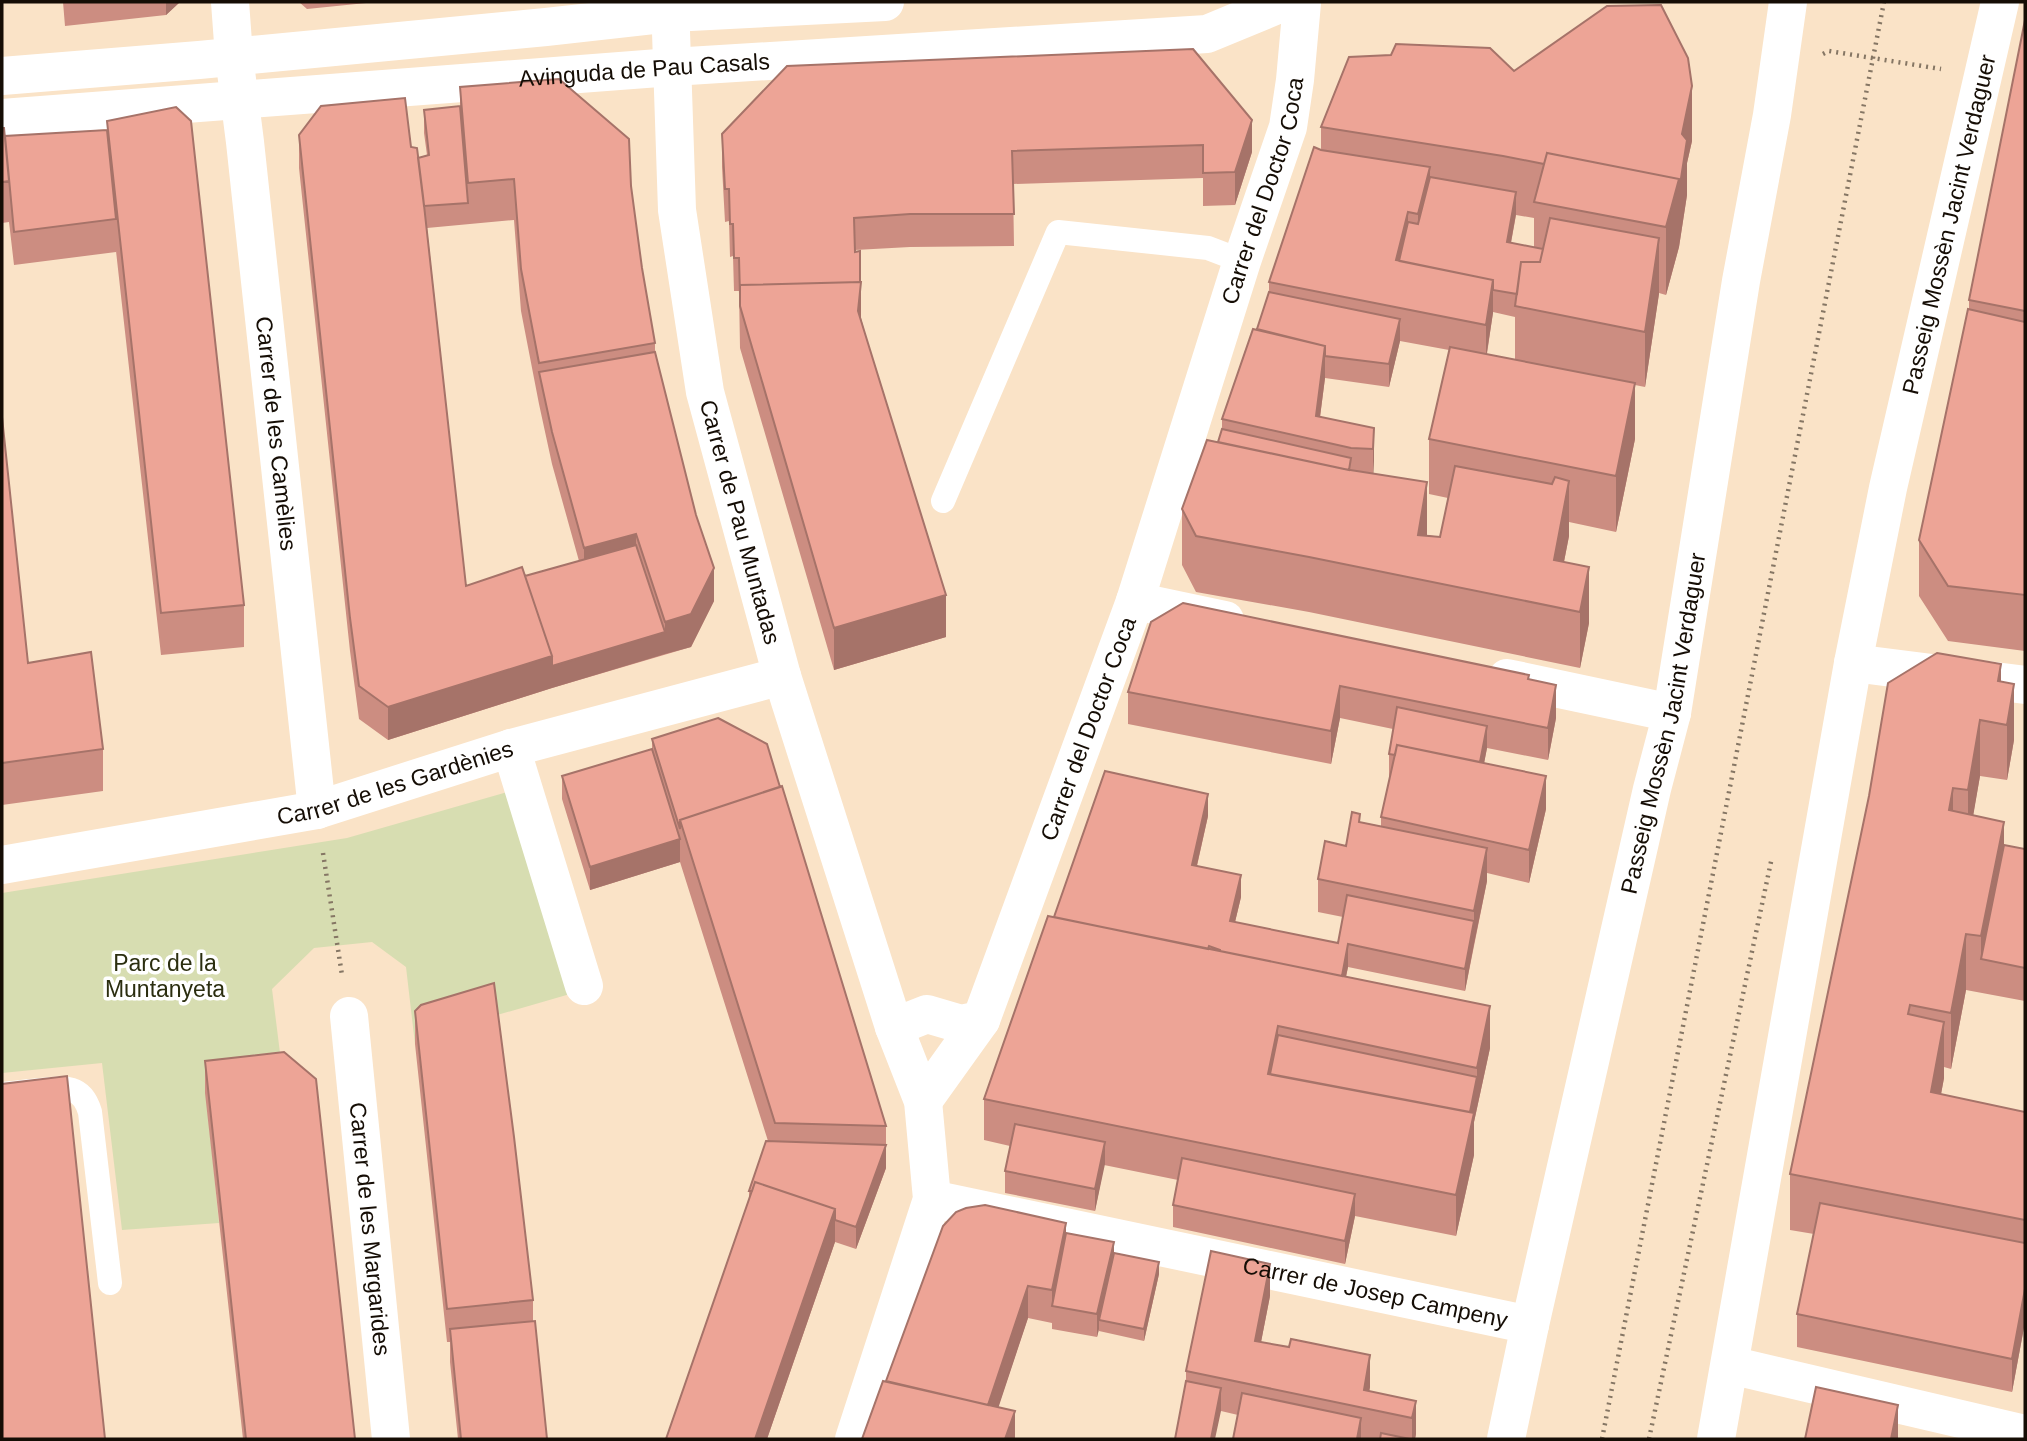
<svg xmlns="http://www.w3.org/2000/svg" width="2027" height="1441" font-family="Arial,sans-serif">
  <rect width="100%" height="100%" fill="#fae3c7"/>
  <path fill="#d7ddb1" d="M511 791 570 994 421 1037 415 1044 406 967 372 942 314 948 272 989 284 1085 206 1094 219 1223 122 1230 102 1063 2 1073V893L347 838Z"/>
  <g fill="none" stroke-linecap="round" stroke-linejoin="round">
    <path stroke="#857664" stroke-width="4.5" stroke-dasharray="2 5" stroke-linecap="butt" d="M1823 54 1829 51 1941 69
      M323 853 342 975
      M1602 1439 1884 2
      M1649 1439 1772 857"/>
    <path stroke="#fff" stroke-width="24" d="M943 501 1058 232 1208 248 1242 261
      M2 1094C15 1093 28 1091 41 1090 65 1087 82 1085 90 1112L110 1283"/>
    <path stroke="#fff" stroke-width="38" d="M511 748 584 986"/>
    <g stroke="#fff" stroke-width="38">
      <path id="s1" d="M230 2 234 56 245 142 317 810"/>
      <path id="s2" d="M670 2 677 210 705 392 782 676 894 1027 923 1101 932 1199 854 1439"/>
      <path d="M2 76 199 60 546 27 671 13 885 2"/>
      <path id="s3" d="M2 118 672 67 1207 34 1282 3"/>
      <path d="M1135 601 1225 620"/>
      <path d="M1853 663 2025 685"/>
      <path d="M1507 678 1672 713"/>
      <path id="s4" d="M2 865 317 810 511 748 782 676"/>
      <path id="s5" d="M349 1016 391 1439"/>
      <path d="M894 1027 927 1014 961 1024 981 1020"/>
      <path id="s6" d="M923 1101 981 1020 1135 601 1242 261 1288 127 1295 80 1302 3"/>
      <path id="s7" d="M932 1199 1530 1325"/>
      <path d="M1730 1365 2025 1434"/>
      <path id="s8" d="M1506 1439 1530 1325 1652 789 1672 713 1741 281 1772 115 1788 2"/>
      <path id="s9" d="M1716 1439 1853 663 1888 488 2000 2"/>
    </g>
  </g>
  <path fill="#cc8d81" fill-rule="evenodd" d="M63 2H180L166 15 65 26Z
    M299 2H376L307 9Z
    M2025 20V651L1948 641 1919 596V540L1969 310V300Z
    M787 66 1252 152 1235 205 1203 206V178L1013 184 1014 246 910 247 855 250 861 318 946 637 834 670 740 348 739 291H734L733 256 730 257 729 221 725 222 722 167V134Z
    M1514 71 1692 141 1687 163V195L1679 247 1666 295 1659 293 1645 387 1635 385V439L1616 532 1569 522V536L1564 562 1589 623 1580 668 1309 612 1196 592 1182 565V509L1218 442 1222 429V419L1257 329 1269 292V282L1321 150V127ZM1516 215 1534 218V247L1511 243ZM1493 312 1515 317V360L1487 354ZM1400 341 1449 350 1429 439V494L1448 498 1440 537 1427 535 1373 474 1374 428 1320 417 1325 378 1389 387Z
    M460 87 631 186 642 268 655 343V352L714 601 691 647 552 688 388 740 359 719 350 651 299 168V135L411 147 418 158 427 155 424 133V110L460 106ZM514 220 521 311 539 404 552 464 579 561 525 576 466 586 427 228Z
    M107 121 244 605V647L161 655 116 251V252L14 265 9 222 2 223V128L5 136 107 130Z
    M2 417 28 663 103 749V791L2 805Z
    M1529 679 1556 718 1548 760 1487 748 1484 763 1546 809 1529 883 1487 873V881L1465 991 1348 967 1346 977 1490 1048 1474 1122V1155L1456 1236 1355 1216 1345 1264 1173 1227V1205L1178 1180 1104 1165 1095 1211 1005 1193V1171L1010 1146 984 1140V1099L1054 917 1208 816 1197 866 1241 897 1235 922 1338 943 1343 917 1318 912V879L1346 846 1360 822 1381 826V817L1390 776H1389V754L1393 729 1340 718 1331 764 1128 724V692Z
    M2001 682 2014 740 2007 780 1980 776 1973 815 2004 845 2025 849V1001L1966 990 1951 1069 1944 1067V1078L1941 1094 2025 1112V1322L2012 1392 1797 1347V1314L1814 1234 1790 1230V1174L1869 796Z
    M652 739 780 787 886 1126V1168L856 1249 835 1242 767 1439H666L749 1199V1191L768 1141 680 862 590 890 562 799V776L652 749Z
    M415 1011 533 1300V1321L547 1439H458L450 1362V1342H447L415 1044Z
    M205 1061 355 1439H243L205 1093Z
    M1066 1233 1114 1253 1159 1274 1144 1341 1099 1331V1329L1097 1337 1052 1329V1323L1028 1318 998 1407 1015 1439 886 1381Z
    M1270 1296 1261 1342 1370 1387 1369 1391 1416 1401V1434L1415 1439H1233L1238 1415 1221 1411 1186 1381V1371Z"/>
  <path fill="#a67369" d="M166 2H180L166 15Z
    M1692 86V141L1687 163V195L1679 247 1666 295V227L1682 134Z
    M1252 120V152L1235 205V172Z
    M1430 167V200L1418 246V214Z
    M1516 192V214L1507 264V242Z
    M1408 212V244L1402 271 1396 260Z
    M1659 238V294L1645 387V332Z
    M1493 280V313L1486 358V325Z
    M861 282V323L858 311Z
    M1400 319V341L1389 387V364Z
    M1325 346V378L1317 440 1316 416Z
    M1635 383V439L1616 532V476Z
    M1374 428V461L1373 482V449Z
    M1569 481V536L1555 607 1554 560Z
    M1427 482V537L1418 535Z
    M636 534V567L584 580V548Z
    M1589 567V623L1580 668V612Z
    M714 568V601L691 647 665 654V622Z
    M946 595V637L834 670V628Z
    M665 632V654L552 688 388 740V707L552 656Z
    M2001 664V719L1998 681Z
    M2014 684V740L2007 780V725Z
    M1556 685V718L1548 760V728Z
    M1340 686V718L1331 764V731Z
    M1980 720V776L1968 846V790Z
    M1487 726V748L1478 795V772Z
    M1546 776V809L1529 883V850Z
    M1953 788V843L1949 810Z
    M1208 794V816L1192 887V865Z
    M2004 822V877L1981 959V936Z
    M680 839V862L590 890V867Z
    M1487 848V881L1474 944V911Z
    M1241 875V897L1230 943V921Z
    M1474 921V944L1465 991V969Z
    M1966 934V990L1951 1069V1013Z
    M1348 944V967L1341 999V977Z
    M1490 1006V1048L1474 1122V1155L1456 1236V1195L1468 1121 1477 1077V1068Z
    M1944 1022V1078L1931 1148V1092Z
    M1278 1026V1068L1275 1084 1268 1074Z
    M1105 1142V1164L1095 1211V1189Z
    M886 1145V1168L856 1249V1227Z
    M1355 1194V1216L1345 1264V1241Z
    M835 1209V1242L767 1439H755Z
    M1066 1223V1256L1052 1306V1290Z
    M1114 1242V1265L1099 1320V1329L1097 1337V1314Z
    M1159 1262V1274L1144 1341V1329Z
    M1270 1264V1296L1255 1373V1341Z
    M1028 1286V1318L988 1439 985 1413Z
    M2025 1289V1322L2012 1392V1359Z
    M1370 1355V1387L1366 1409 1364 1390Z
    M1221 1388V1411L1215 1439H1211Z
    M1416 1401V1434L1415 1439H1412V1418Z
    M1898 1405V1439H1891Z
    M1015 1411V1439H1005Z
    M1361 1418V1439H1357Z"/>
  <path fill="#eda496" stroke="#a67369" stroke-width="2" d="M1661 5 1688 58 1692 86 1682 134 1687 140 1679 191V179L1547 153 1544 164 1503 156 1321 127 1349 57 1391 55 1396 44 1490 48 1514 71 1607 6Z
    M2025 20V311L1969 300Z
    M1193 49 1252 120 1235 172 1203 173V145L1012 151 1014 214H910L854 218 855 252 860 251V282L740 285V294L739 258H734L733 224H730L729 189H725L722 134 787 66Z
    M559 79 629 139 631 186 642 268 655 343 539 363 521 269 514 179 468 183 460 87Z
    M405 98 411 147 417 148 423 196 466 586 522 567 552 656 388 707 359 686 350 618 299 135 321 106Z
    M460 106 468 203 424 206 418 158 429 155 424 110Z
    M176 107 191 121 244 605 161 613 107 121Z
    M2 128H4L9 181 2 182Z
    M107 130 116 219 14 232 5 136Z
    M1314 147 1321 150 1430 167 1418 214 1408 212 1396 260 1493 280 1486 325 1269 282Z
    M1547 153 1679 179 1666 227 1534 202Z
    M1430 177 1516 192 1507 242 1543 249 1540 262H1521L1517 294 1493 290V280L1399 261 1408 222 1418 224Z
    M1550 218 1659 238 1645 332 1515 306 1521 262H1540Z
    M861 282 858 311 946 595 834 628 740 306V285Z
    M1269 292 1400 319 1389 364 1325 356V346L1257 329Z
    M1968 309 2025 322V595L1948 586 1919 540Z
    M1253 329 1325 346 1316 416 1374 428 1373 449 1351 448 1222 419Z
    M1450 347 1635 383 1616 476 1429 439Z
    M655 352 696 515 714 568 691 614 665 622 636 534 584 548 552 432 539 372Z
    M2 417 28 663 91 652 103 749 2 763Z
    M1222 429 1351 458 1349 470 1218 442Z
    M1207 440 1344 469 1427 482 1418 535 1440 537 1455 466 1552 484 1555 477 1569 481 1554 560 1589 567 1580 612 1309 557 1196 536 1182 509Z
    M636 545 665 632 552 666V656L525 576Z
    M1183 603 1529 675 1528 679 1556 685 1548 728 1340 686 1331 731 1128 692 1151 622Z
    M1937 653 2001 664 1998 681 2014 684 2007 725 1980 720 1968 790 1953 788 1949 810 2004 822 1981 936 1966 934 1951 1013 1910 1005 1908 1014 1944 1022 1931 1092 2025 1112V1220L1790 1174 1869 796 1888 683Z
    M1397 707 1487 726 1480 762 1397 745 1395 755 1389 754Z
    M718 718 767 744 780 787 680 820V829L652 739Z
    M1397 745 1546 776 1529 850 1381 817Z
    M652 749 680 839 590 867 562 776Z
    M1105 771 1208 794 1192 865 1241 875 1230 921 1338 943 1347 895 1474 921 1465 969 1348 944 1342 976 1220 951V950L1209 946 1208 949 1054 917Z
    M782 786 886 1126 775 1123 680 820Z
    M1352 812 1360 814 1359 822 1487 848 1474 911 1318 879 1325 841 1346 846Z
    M2004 845 2025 849V968L1981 959Z
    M1048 916 1490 1006 1477 1068 1278 1026 1268 1074 1474 1113 1456 1195 984 1099Z
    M494 983 514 1137 533 1300 447 1309 415 1011 421 1005Z
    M1278 1035 1477 1077 1470 1112 1270 1074Z
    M284 1052 316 1079 355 1439H246L205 1061Z
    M67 1076 105 1439H2V1084Z
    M1015 1124 1105 1142 1095 1189 1005 1171Z
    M766 1141 886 1145 856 1227 835 1220V1209L755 1182 752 1191H749Z
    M1182 1158 1355 1194 1345 1241 1173 1205Z
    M755 1182 835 1209 755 1439H666Z
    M1820 1203 2025 1243V1289L2012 1359 1797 1314Z
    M985 1205 1066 1223 1052 1290 1028 1286 988 1405 886 1381 943 1226 956 1212 966 1208Z
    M1066 1233 1114 1242 1097 1314 1052 1306Z
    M1211 1251 1270 1264 1255 1341 1289 1347 1291 1339 1370 1355 1364 1390 1416 1401 1412 1418 1186 1371Z
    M1114 1253 1159 1262 1144 1329 1099 1320Z
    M535 1321 547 1439H461L450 1329Z
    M883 1381 1015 1411 1005 1439H862Z
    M1186 1381 1221 1388 1211 1439H1175Z
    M1816 1387 1898 1405 1891 1439H1805Z
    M1242 1393 1361 1418 1357 1439H1233Z
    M1381 1433 1410 1439H1380Z"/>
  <g text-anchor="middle" stroke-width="7" stroke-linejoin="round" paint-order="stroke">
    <g font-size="23" fill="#150d05" stroke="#fff">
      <text dy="8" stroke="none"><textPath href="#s3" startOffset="644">Avinguda de Pau Casals</textPath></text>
      <text dy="8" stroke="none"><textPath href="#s6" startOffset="976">Carrer del Doctor Coca</textPath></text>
      <text dy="8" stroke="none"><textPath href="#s9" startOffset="1237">Passeig Mossèn Jacint Verdaguer</textPath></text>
      <text dy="8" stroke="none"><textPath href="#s1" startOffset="434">Carrer de les Camèlies</textPath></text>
      <text dy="8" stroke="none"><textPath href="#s2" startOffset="527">Carrer de Pau Muntadas</textPath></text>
      <text dy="8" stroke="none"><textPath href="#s8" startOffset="733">Passeig Mossèn Jacint Verdaguer</textPath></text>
      <text dy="8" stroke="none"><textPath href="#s6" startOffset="410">Carrer del Doctor Coca</textPath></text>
      <text dy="8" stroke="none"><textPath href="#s4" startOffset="402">Carrer de les Gardènies</textPath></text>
      <text dy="8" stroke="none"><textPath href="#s5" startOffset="214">Carrer de les Margarides</textPath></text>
      <text dy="8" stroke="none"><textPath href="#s7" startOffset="453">Carrer de Josep Campeny</textPath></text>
    </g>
    <g font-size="23" fill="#2b2e10" stroke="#fff">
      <text x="165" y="971">Parc de la<tspan x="165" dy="26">Muntanyeta</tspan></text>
    </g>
  </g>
  <rect width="2027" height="1441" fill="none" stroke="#150d05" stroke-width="7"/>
</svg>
